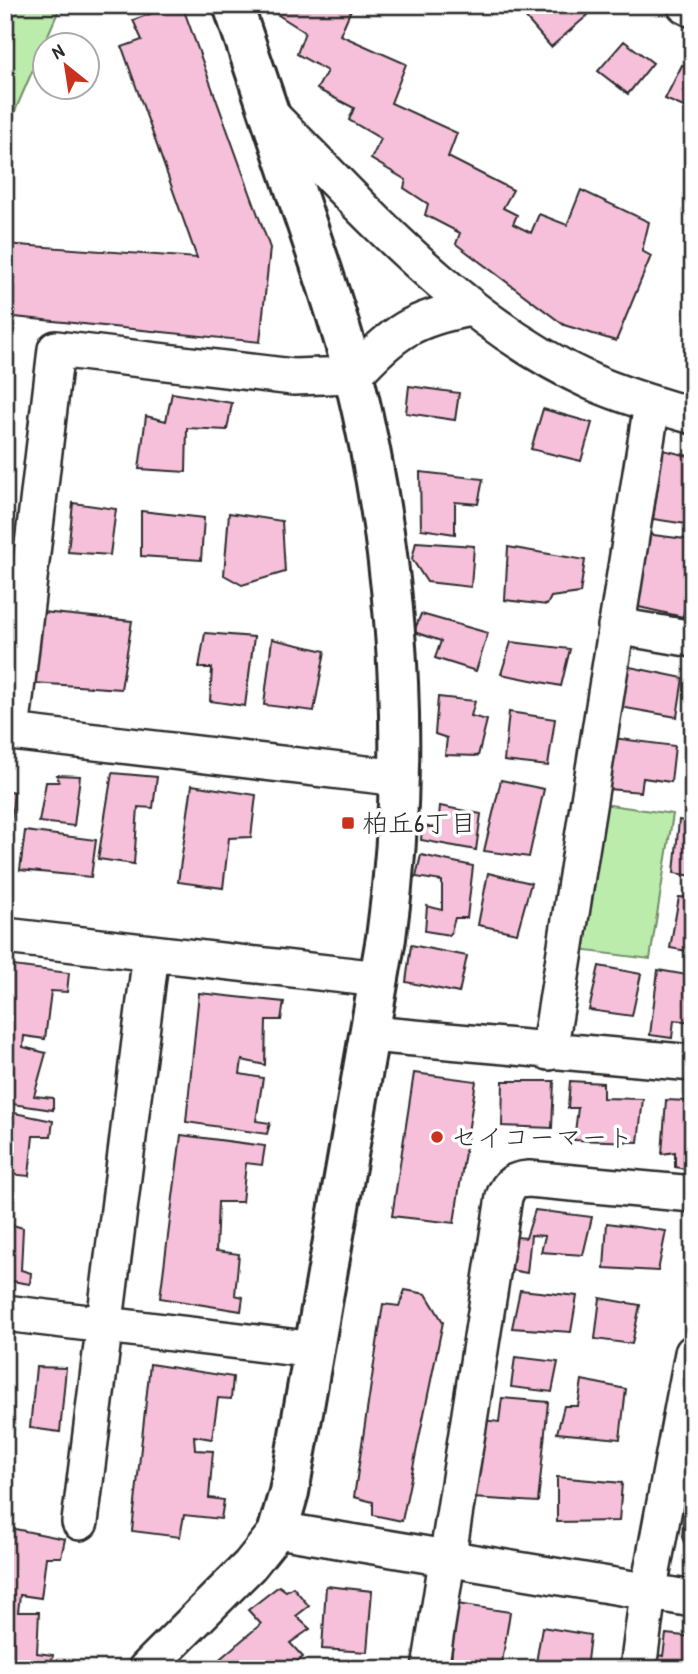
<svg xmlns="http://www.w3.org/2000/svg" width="698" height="1674" font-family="'Patrick Hand','Klee One',sans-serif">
  <rect width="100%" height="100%" fill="#fff"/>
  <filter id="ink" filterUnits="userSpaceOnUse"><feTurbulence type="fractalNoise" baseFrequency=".0143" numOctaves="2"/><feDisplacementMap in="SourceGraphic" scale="14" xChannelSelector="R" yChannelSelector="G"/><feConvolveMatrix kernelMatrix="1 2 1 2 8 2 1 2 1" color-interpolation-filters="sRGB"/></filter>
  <g filter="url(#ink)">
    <path fill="#bbecab" stroke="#738c6b" stroke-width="2" d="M5 5H61L5 134Z
      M589 802 673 814 650 959 570 949Z"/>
    <path fill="#f6c0db" stroke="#2b2b2b" stroke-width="2" d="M174 5H182L270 248 260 342 5 316V244L197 258 122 47 142 40 133 20Z
      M279 5H353L340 35 406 64 391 103 457 133 448 157 513 190 503 208 517 215 513 224 531 233 539 214 567 225 581 190 649 222 642 251 651 256 616 341 564 325 456 244 460 233 425 215 428 204 404 188 406 180 371 159 381 139 349 120 354 108 317 89 327 71 297 54 305 32 275 13Z
      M520 5H593L596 8 551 47 517 8Z
      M624 41 653 63 628 94 598 71Z
      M682 65 693 68V111L665 99Z
      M409 386 459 393 455 420 406 413Z
      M172 393 232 403 227 430 187 428 186 472 139 469 146 416 166 421Z
      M543 409 592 423 581 461 531 449Z
      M663 450 693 457V525L653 519Z
      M420 472 483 479 478 504 455 502V534L421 529Z
      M73 503 116 509 110 555 68 552Z
      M141 511 204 518 201 560 141 556Z
      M229 513 282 521 285 572 242 585 224 575Z
      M645 534 693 540V561L683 617 630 605Z
      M416 542 474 546 471 587 427 582 412 559Z
      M508 547 585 560 580 593 551 597 547 605 505 600Z
      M42 612 132 621 121 689 34 683Z
      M421 614 488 633 476 671 435 658 441 641 414 632Z
      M205 633 254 637 245 706 210 701 212 668H199Z
      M272 639 325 651 314 711 264 705Z
      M511 642 570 649 561 686 501 674Z
      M625 666 683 678 677 717 620 707Z
      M438 697 475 701 471 716 487 720 478 756 445 755 447 738 435 734Z
      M509 712 555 719 548 766 504 761Z
      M613 738 675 746 671 782 643 778 641 792 608 789Z
      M689 749 693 750V793L686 792Z
      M112 773 157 777 153 808 138 807 134 864 98 859Z
      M57 775 80 776 74 826 39 822 46 782H59Z
      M501 780 544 789 529 857 484 851Z
      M192 785 256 795 251 837 229 838 223 888 178 882Z
      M5 790 14 792 9 842H5Z
      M440 806 481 814 476 850 421 840 422 826 438 828Z
      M679 820 693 823V876L674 873Z
      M25 831 96 840 91 877 20 870Z
      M421 855 473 866 467 918H455L450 935 425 931 427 906 442 910V881L416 877Z
      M488 873 531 883 517 933 478 925Z
      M679 897 693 898V952L670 948Z
      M411 945 467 956 459 993 406 982Z
      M5 965 69 973 67 992 51 991 45 1039 24 1036 23 1047 46 1053 34 1096 53 1098V1110L5 1103Z
      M599 966 641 974 632 1016 589 1010Z
      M658 970 693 976V1022L674 1020 672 1038 650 1035Z
      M199 993 284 1002 281 1020H266L265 1065 242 1060 240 1074 263 1078 256 1121 270 1123 267 1134 186 1122Z
      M414 1073 476 1081 454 1223 392 1216Z
      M503 1081H554L552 1128 502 1126Z
      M570 1081 603 1083V1098L643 1099 638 1142 574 1140 578 1108H568Z
      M689 1087H693V1171L675 1167V1152L662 1154 666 1100 687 1101Z
      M5 1111 53 1121 51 1136H33L29 1176 9 1174 6 1223 23 1228 21 1270 31 1273 30 1284 5 1280Z
      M181 1135 265 1146 262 1165 246 1163 242 1202H218L216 1251 239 1254 235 1295 243 1297 241 1311 160 1298Z
      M535 1210 592 1217 583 1255 541 1252 545 1236 531 1235 527 1273 500 1268 498 1235 526 1238Z
      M607 1223 666 1231 658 1271 604 1268Z
      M405 1290 426 1294 443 1322 402 1521 373 1515V1502L354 1497 383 1304 399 1306Z
      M520 1290 577 1296 571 1332 512 1328Z
      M600 1298 640 1305 632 1344 595 1339Z
      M515 1357 558 1362 552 1392 511 1387Z
      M150 1364 233 1377 231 1399 218 1398 212 1439 194 1436 195 1450 213 1451 209 1498 224 1500 221 1519 184 1515 180 1537 132 1531Z
      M36 1367 66 1368 60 1432 30 1428Z
      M582 1380 626 1389 620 1439 557 1433 564 1406H578Z
      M502 1398 548 1402 538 1502 472 1498 483 1420 499 1422Z
      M557 1477 622 1483 619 1521 557 1522Z
      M693 1499V1549L686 1547 682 1537 684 1515Z
      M5 1527 65 1539 61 1557H46L41 1598 20 1595 18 1612H39L37 1653 53 1655 50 1669 5 1662Z
      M279 1586 286 1591 293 1587 309 1606 296 1616 310 1629 290 1643 303 1657 288 1669H208L261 1624 248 1610Z
      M326 1586 372 1591 367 1652 322 1649Z
      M457 1604 510 1612 501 1669H450Z
      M542 1627 590 1635 586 1669H535Z
      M666 1634 693 1637V1669H647L648 1653 663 1656Z"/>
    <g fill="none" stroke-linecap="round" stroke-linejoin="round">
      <defs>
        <path id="street" d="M685 5 693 9
          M270 114C368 213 463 323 592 382 624 396 659 406 693 416
          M616 626 693 639
          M400 778 11 732 56 349 293 377 354 375C393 332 414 318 471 308
          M5 936 379 979
          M370 1034 693 1063
          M549 1052 652 404
          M5 1313 315 1350
          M80 1522 151 953
          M146 1669 250 1565 278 1530 693 1599
          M430 1669 504 1197C509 1183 515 1180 529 1179L693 1194
          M638 1669 648 1593 693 1353"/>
        <path id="secondary" d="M233 5C258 80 284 156 309 231 325 279 342 328 354 377 399 562 412 750 386 938L289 1492 278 1530"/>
      </defs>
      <use href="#street" stroke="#2b2b2b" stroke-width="40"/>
      <use href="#secondary" stroke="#2b2b2b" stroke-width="44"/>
      <use href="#street" stroke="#fff" stroke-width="35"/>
      <use href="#secondary" stroke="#fff" stroke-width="38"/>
    </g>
  </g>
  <g fill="#c8321e" stroke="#fff" stroke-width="2.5">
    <rect x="341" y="816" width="14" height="14" rx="3.5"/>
    <circle cx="437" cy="1137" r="7"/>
  </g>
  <g text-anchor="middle" stroke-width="7" stroke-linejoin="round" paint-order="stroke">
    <g font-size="26" fill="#2b2b2b" stroke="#fff" text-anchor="start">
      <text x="362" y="832">柏丘6丁目</text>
      <text x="451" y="1146">セイコーマート</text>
    </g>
  </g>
  <rect width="698" height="1674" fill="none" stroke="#fff" stroke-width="28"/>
  <rect x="14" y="14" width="670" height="1646" fill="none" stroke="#2b2b2b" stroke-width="2.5" filter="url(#ink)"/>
  <g transform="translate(66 66) rotate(330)"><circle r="33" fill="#ffffff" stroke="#aaaaaa" stroke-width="2"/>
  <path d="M0-5L12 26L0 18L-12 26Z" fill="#c8321e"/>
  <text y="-10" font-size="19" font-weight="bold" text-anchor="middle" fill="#2b2b2b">N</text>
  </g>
</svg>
